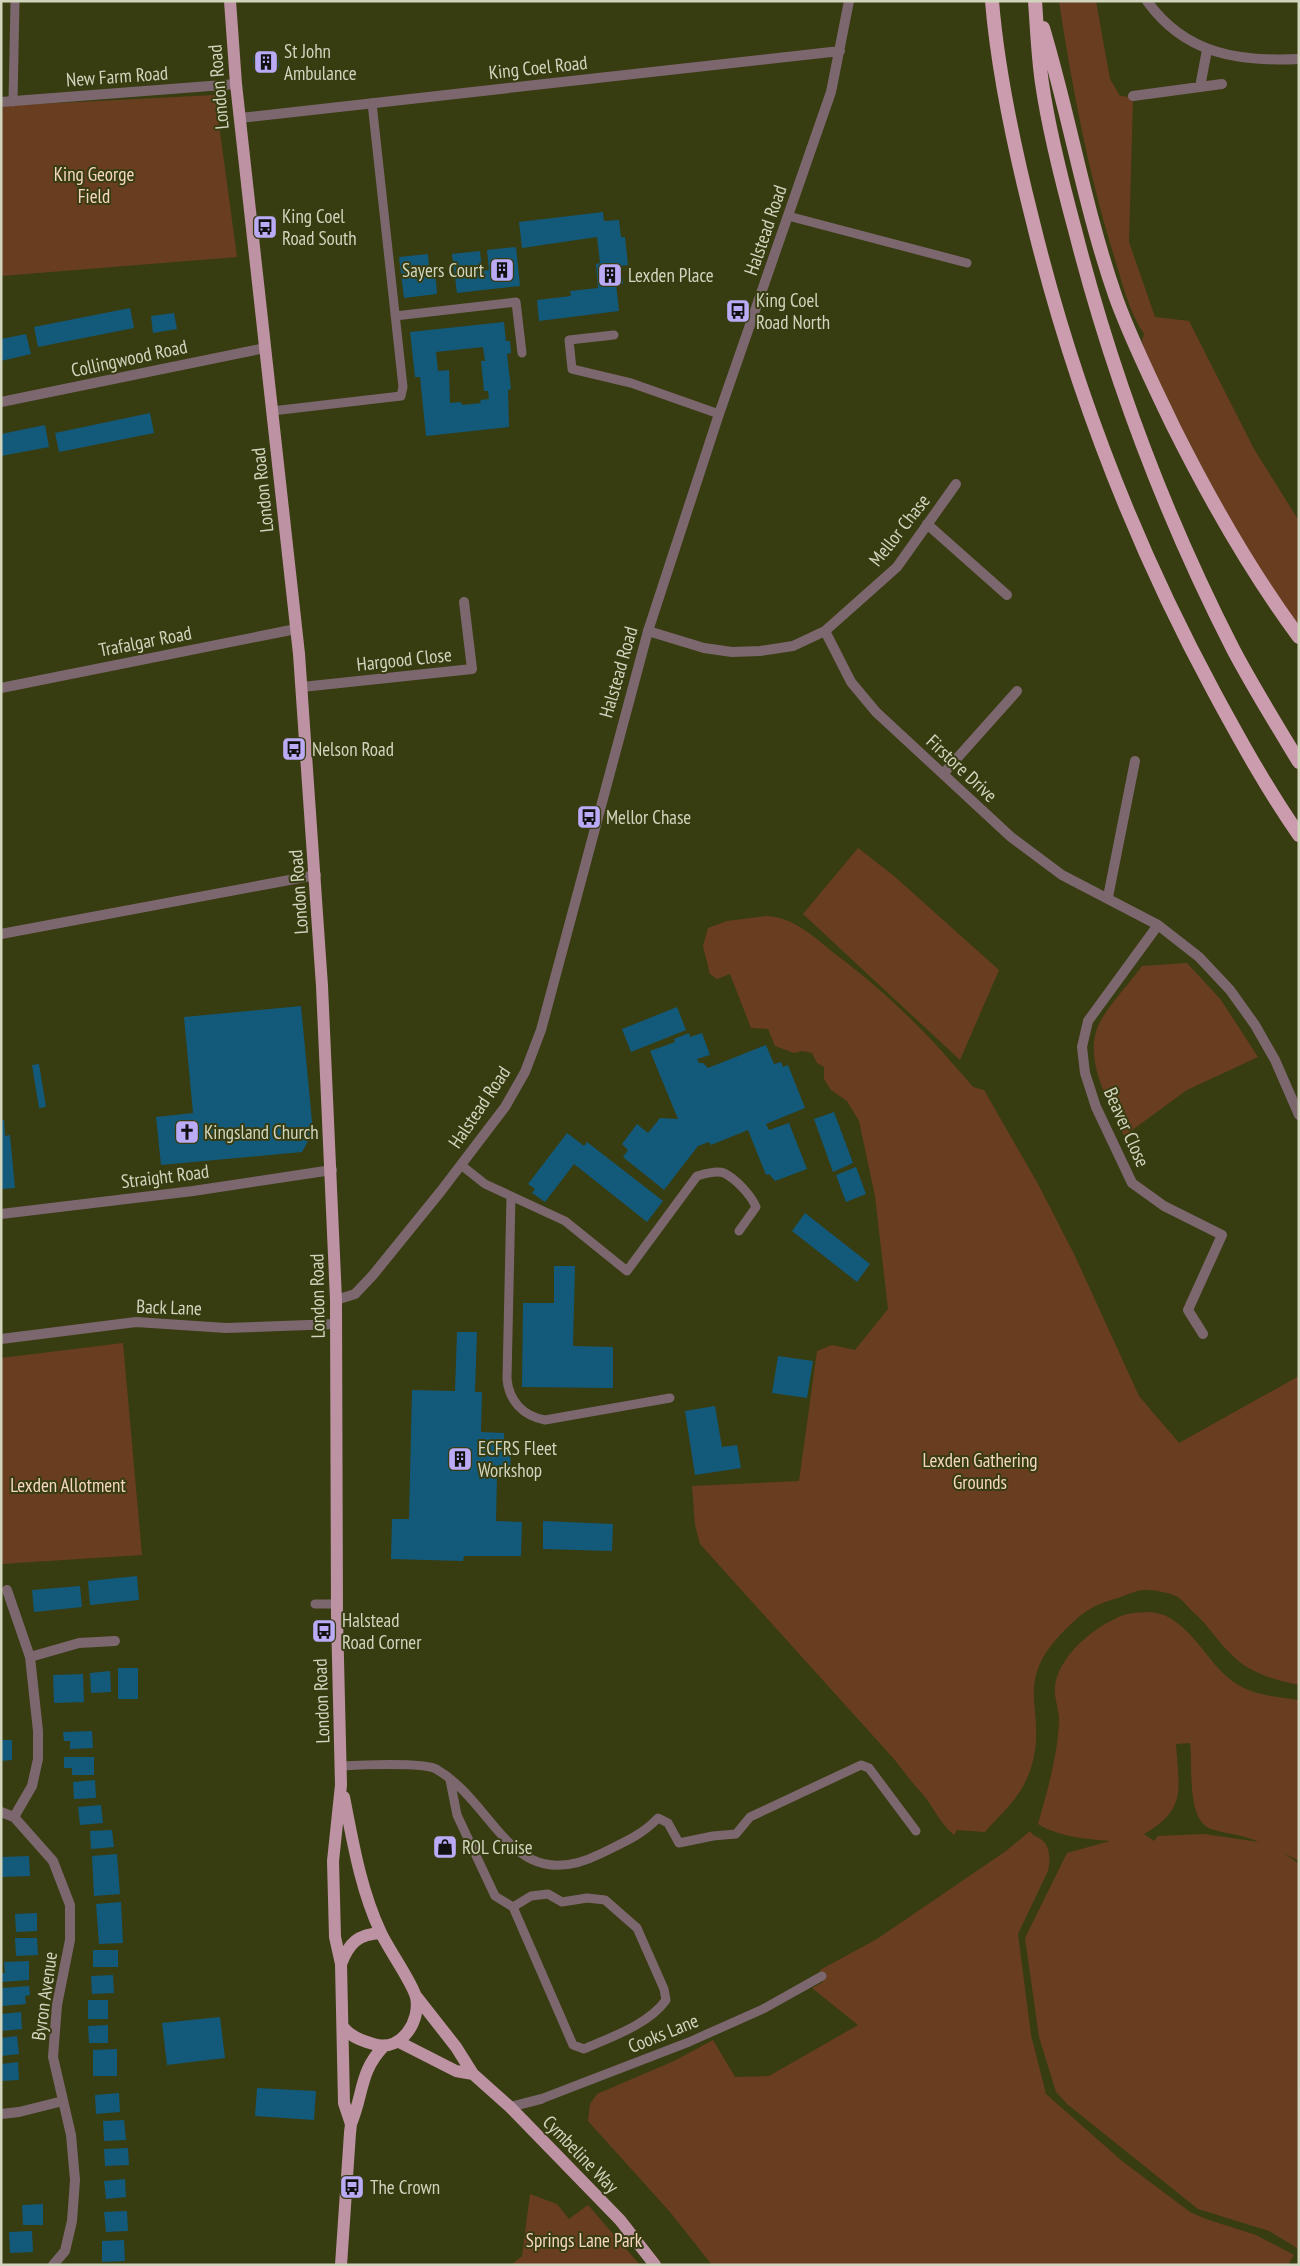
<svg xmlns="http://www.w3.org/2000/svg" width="1300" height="2266" font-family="'PT Sans Narrow',sans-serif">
  <rect width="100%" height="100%" fill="#383c11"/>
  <path fill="#693e20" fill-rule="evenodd" d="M1059 1H1096L1110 79 1120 96 1130 97 1133 100 1129 242 1155 317 1189 321 1254 449 1299 521V632L1224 516 1147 358 1142 341 1144 334C1128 310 1122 281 1113 253 1088 171 1072 87 1059 1Z
    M215 95 237 257 1 276V106Z
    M858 848 894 876 999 970 960 1060 803 914Z
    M766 916C794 917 814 937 835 954 890 995 929 1035 973 1087L984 1090 1038 1184 1075 1256 1139 1396 1179 1443 1299 1376V1685C1274 1680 1249 1673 1231 1654 1217 1641 1208 1624 1193 1612 1188 1607 1182 1599 1176 1596 1169 1593 1150 1589 1143 1590 1134 1591 1126 1595 1118 1598 1092 1605 1083 1612 1064 1631 1010 1685 1049 1710 1031 1768 1021 1798 1004 1810 985 1832L957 1830 954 1835C938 1821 934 1807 921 1792 911 1782 903 1770 894 1759L700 1544 695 1525 692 1486 799 1481 817 1351 832 1345 855 1350 888 1309 875 1196 859 1121 847 1101 831 1090 824 1079V1067L817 1063 812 1053 802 1051 794 1053 775 1046 768 1029 751 1028 730 974 717 979 710 974 703 946 708 928 727 921Z
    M1187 963 1221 1000 1258 1057 1187 1090 1124 1136C1110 1104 1081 1057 1100 1022 1111 1002 1129 984 1142 966Z
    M123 1343 142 1555 1 1564V1358Z
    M1150 1612C1156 1613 1163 1614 1168 1617 1198 1633 1211 1670 1240 1686 1258 1696 1279 1697 1299 1700V1861L1284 1853 1299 1864 1297 2248 1269 2231 1198 2209 1067 2104 1056 2092 1039 2037 1025 1938 1067 1853 1110 1841C1087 1839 1059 1837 1038 1824 1047 1792 1057 1758 1059 1724 1060 1713 1056 1704 1055 1694 1052 1660 1095 1625 1124 1615 1132 1612 1141 1613 1150 1612ZM1190 1743C1193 1765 1186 1820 1211 1829 1227 1834 1245 1835 1259 1842L1204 1834 1158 1836 1154 1841 1144 1834C1187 1809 1179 1789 1176 1744Z
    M1030 1831C1034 1837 1037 1836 1042 1840 1051 1847 1050 1862 1048 1871L1018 1934 1031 2035 1046 2094 1122 2161 1190 2212 1206 2219 1256 2235 1294 2255 1288 2265H712L670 2212 588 2121 590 2104 597 2094 674 2061 713 2040 735 2077 769 2076 858 2025 812 1988 823 1982 820 1970 877 1939 1006 1851Z
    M530 2194 557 2204 569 2219 588 2205 640 2265H511L522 2256Z"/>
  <path fill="#13597a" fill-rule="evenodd" d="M278 56 279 67 254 68 253 57Z
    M603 212 604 221 619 220 621 237H625L628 265 621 266 623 284H616L619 311 539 321 537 300 571 296 570 291 598 288 596 264 600 263 597 237 522 248 519 222Z
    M516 247 520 286 457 293 452 254 480 251 482 271 489 270 487 250Z
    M428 254 429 268 435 267 437 294 404 298 399 257Z
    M130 308 134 328 38 347 34 327Z
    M174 313 177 329 153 333 151 316Z
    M504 322 506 341H510L511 353 507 354 511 389 508 390 509 427 426 436 420 377H415L410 332ZM483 347 485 361H481L484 391H488L489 399 480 400 481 403 462 405 461 402 450 403 449 370 438 371 436 352Z
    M26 334 31 354 1 361V339Z
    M150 413 154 433 59 452 55 433Z
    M45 425 49 447 1 456V434Z
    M301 1006 313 1132 302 1152 161 1165 156 1117 193 1113 184 1017Z
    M677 1007 686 1030 631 1052 622 1029Z
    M689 1033 690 1037 702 1033 710 1055 697 1059 699 1063H703L708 1068 766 1045 774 1064 781 1062 783 1067 788 1065 805 1108 766 1124 769 1130 789 1123 807 1169 775 1181 769 1174 766 1175 748 1130 711 1145 709 1142 698 1146 664 1190 623 1157 628 1150 622 1144 637 1124 648 1133 660 1118 678 1119 650 1051 675 1042 674 1039Z
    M39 1064 46 1107 39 1108 32 1065Z
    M834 1112 853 1163 833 1172 814 1119Z
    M1 1120H4L5 1136 10 1135 15 1188 1 1189Z
    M567 1133 584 1146 587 1142 663 1201 647 1222 574 1164 545 1202 532 1193 535 1189 528 1184Z
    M856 1167 866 1194 846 1202 836 1175Z
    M805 1213 870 1264 857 1282 792 1231Z
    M554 1266H575L573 1346 613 1347V1388L522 1387 523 1303H554Z
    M457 1332H477L475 1392H482L481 1432 504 1433V1445L511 1446 510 1473H497L496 1521 522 1522 521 1556H464L463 1561 391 1559 392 1519H409L412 1390 455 1391Z
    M778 1356 813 1361 807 1398 772 1393Z
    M715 1406 722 1447 737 1445 741 1468 695 1475 685 1411Z
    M543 1521 613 1524 612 1551 543 1549Z
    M137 1576 139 1600 90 1605 88 1581Z
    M80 1586 82 1607 34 1612 32 1590Z
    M118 1668H138V1699H118Z
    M110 1671 111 1692 91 1693 90 1673Z
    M83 1674 84 1702 54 1703 53 1675Z
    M92 1731 93 1748 70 1749V1741H64L63 1732Z
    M1 1740H12V1760L1 1761Z
    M64 1757H94V1775H72V1768H64Z
    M95 1780 96 1798 74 1799 73 1782Z
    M101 1805 103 1823 80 1825 78 1807Z
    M112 1830 114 1847 91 1849 90 1831Z
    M117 1854 120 1894 94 1896 92 1856Z
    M29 1856 30 1876 1 1877V1857Z
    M121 1902 123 1943 99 1944 96 1904Z
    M37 1913V1931L16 1932 15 1914Z
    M15 1938H37L38 1955 16 1956Z
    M93 1950H118V1967H93Z
    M29 1961V1980L1 1982V1973H5L4 1962Z
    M113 1975 114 1993 92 1994 91 1976Z
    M29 1986 30 1995 25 1996 26 2004 2 2006 1 1988Z
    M88 2000H108V2019H88Z
    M21 2012 22 2029 1 2031V2014Z
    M220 2017 225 2058 167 2065 162 2023Z
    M108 2025V2043H89L88 2026Z
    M17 2036 19 2054 1 2056V2038Z
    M117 2049V2076H93V2050Z
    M18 2062 19 2080 1 2081V2064Z
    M257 2088 316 2091 314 2120 255 2116Z
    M119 2093 120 2112 96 2114 95 2095Z
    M124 2120 126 2140 104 2141 103 2121Z
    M128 2148 129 2165 105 2166 104 2149Z
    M125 2179 126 2197 106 2199 104 2181Z
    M43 2204V2225H23L22 2205Z
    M127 2211 128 2231 106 2232 104 2212Z
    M32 2231 33 2252 10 2253 9 2232Z
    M124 2240 125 2261 102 2262V2241Z"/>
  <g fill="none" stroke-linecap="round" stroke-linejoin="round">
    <path stroke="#7c676f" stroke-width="9" d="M13 102 15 1
      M788 216 967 263
      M395 316 516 302 522 353
      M614 335 569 340 572 369 631 383 719 414
      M272 411 401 396 403 387 372 103
      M461 1165 485 1184 565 1221 627 1271 697 1176C704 1174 716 1170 724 1173 736 1179 751 1195 756 1207L739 1231
      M511 1196 507 1379C509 1401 523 1416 545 1420L670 1398
      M315 1604H337
      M341 1766C358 1765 423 1762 436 1769 497 1804 511 1898 600 1854 622 1843 641 1836 658 1818L668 1823 679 1843 713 1836 736 1834 750 1817 861 1765 869 1768 916 1831
      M450 1780 457 1815 495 1896 513 1907 573 2045 584 2049C611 2037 648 2025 666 2000L664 1989 637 1928 605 1900 587 1898 562 1902 548 1894 531 1896 513 1907
      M541 2099 689 2042 763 2009 822 1976"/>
    <path stroke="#7c676f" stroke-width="10" d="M1200 87 1207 50
      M1133 96 1222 84
      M1 402 265 348
      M927 524 1007 595
      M648 631 704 648 732 652 760 651 793 646 825 631 897 567 956 484
      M825 631 851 682 876 712 1011 837 1062 875 1158 925 1199 957 1230 990 1255 1025 1275 1060 1299 1115
      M302 687 472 669 464 602
      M1 688 296 629
      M943 774 1017 691
      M1108 897 1135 761
      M1158 925 1088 1021 1082 1047 1085 1073 1096 1107 1132 1183 1164 1206 1222 1235 1188 1310 1203 1334
      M1 934 316 875
      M1 1339 136 1322 226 1328 336 1324
      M7 1590 30 1657 38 1731V1759L32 1786 14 1817
      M30 1657 79 1643 115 1641
      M1 1812 14 1817 53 1861 70 1905V1940L57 2005 53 2057 71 2135 75 2180 72 2221 65 2251 53 2265
      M510 2107 541 2099
      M1 2114 19 2112 63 2101"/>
    <path stroke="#7c676f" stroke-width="10" d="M1147 1C1185 54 1238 62 1299 59
      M1 102 236 84
      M240 118 840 51
      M1 1214 193 1191 332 1170
      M336 1300 355 1294 373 1275 441 1191 505 1107 525 1072 541 1030 648 631 719 414 831 92 849 1"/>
    <path stroke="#bd93a3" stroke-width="12" d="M230 1 236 84 299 654 322 986 336 1300 337 1617 341 1785 333 1861 335 1937 341 1964
      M416 1996 456 2047 473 2074 510 2107 620 2220 655 2265
      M344 2028C352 2038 365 2042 377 2045 402 2050 421 2021 416 1997 412 1982 389 1950 381 1933 361 1891 353 1843 344 1797
      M399 2042 456 2071 473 2074
      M351 2124C364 2093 359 2072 384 2046
      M341 2265 350 2133 351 2124 344 2103 341 1964C349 1943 358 1934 381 1933"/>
    <path stroke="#ca9cad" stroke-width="14" d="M992 1C998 74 1014 147 1032 218 1072 383 1133 542 1214 692 1240 740 1267 789 1299 835
      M1035 1C1037 28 1038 56 1042 83 1049 132 1062 182 1075 230 1112 375 1165 516 1233 649 1253 687 1276 724 1299 762
      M1043 28C1070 118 1085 210 1116 298 1132 342 1153 384 1173 426 1210 500 1250 571 1299 637"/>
  </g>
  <defs>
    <symbol id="building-square" viewBox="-11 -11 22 22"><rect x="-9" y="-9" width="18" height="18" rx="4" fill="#bbaaf6" stroke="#383c11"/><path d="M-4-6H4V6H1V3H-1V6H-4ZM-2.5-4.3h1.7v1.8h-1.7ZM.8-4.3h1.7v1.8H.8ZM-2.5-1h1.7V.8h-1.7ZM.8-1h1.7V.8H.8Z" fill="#111"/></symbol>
    <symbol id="bus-square" viewBox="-11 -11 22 22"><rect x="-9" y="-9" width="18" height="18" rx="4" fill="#bbaaf6" stroke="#383c11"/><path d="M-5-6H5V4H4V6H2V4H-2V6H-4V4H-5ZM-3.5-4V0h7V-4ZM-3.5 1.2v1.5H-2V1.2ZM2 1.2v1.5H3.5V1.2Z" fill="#111"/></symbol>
    <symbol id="church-square" viewBox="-11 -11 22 22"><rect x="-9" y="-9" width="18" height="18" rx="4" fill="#bbaaf6" stroke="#383c11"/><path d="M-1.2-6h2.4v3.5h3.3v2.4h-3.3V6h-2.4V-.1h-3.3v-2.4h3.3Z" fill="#111"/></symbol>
    <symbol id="shop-square" viewBox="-11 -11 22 22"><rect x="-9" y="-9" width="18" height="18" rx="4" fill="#bbaaf6" stroke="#383c11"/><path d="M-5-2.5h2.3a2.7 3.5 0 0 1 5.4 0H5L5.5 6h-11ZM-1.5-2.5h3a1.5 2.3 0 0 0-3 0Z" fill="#111"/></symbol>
  </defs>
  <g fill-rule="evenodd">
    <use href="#building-square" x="252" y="48" width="28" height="28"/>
    <use href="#bus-square" x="251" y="213" width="28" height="28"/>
    <use href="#building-square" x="488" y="256" width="28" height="28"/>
    <use href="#building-square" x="596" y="261" width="28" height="28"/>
    <use href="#bus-square" x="724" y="297" width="28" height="28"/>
    <use href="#bus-square" x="280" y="735" width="28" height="28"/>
    <use href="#bus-square" x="575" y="803" width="28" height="28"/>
    <use href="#church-square" x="173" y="1118" width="28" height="28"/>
    <use href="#building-square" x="446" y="1445" width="28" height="28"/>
    <use href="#bus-square" x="310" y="1617" width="28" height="28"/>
    <use href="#shop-square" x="431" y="1833" width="28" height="28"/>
    <use href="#bus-square" x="338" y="2173" width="28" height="28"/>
  </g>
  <g text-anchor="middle" stroke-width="4" stroke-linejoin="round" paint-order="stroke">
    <g font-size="19" fill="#d1d5be" stroke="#383c11" text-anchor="start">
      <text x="284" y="58">St John<tspan x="284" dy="22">Ambulance</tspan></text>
      <text x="282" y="223">King Coel<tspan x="282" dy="22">Road South</tspan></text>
      <text x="484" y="277" text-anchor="end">Sayers Court</text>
      <text x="628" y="282">Lexden Place</text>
      <text x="756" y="307">King Coel<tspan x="756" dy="22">Road North</tspan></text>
      <text x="312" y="756">Nelson Road</text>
      <text x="606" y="824">Mellor Chase</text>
      <text x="204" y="1139">Kingsland Church</text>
      <text x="478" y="1455">ECFRS Fleet<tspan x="478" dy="22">Workshop</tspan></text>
      <text x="342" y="1627">Halstead<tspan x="342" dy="22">Road Corner</tspan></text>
      <text x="462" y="1854">ROL Cruise</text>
      <text x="370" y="2194">The Crown</text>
    </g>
    <g font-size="19" fill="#d1d5be" stroke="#383c11">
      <text transform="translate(538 67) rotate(-6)" y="7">King Coel Road</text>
      <text transform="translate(117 76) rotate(-4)" y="7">New Farm Road</text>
      <text transform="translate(218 87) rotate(-95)" y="7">London Road</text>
      <text transform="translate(765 230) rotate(-71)" y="7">Halstead Road</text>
      <text transform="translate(129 358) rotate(-12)" y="7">Collingwood Road</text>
      <text transform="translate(262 490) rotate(-96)" y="7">London Road</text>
      <text transform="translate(899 530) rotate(-52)" y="7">Mellor Chase</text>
      <text transform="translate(145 641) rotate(-11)" y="7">Trafalgar Road</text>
      <text transform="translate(404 659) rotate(-6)" y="7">Hargood Close</text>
      <text transform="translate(618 672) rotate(-74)" y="7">Halstead Road</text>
      <text transform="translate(962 768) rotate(43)" y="7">Firstore Drive</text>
      <text transform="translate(298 892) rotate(-94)" y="7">London Road</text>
      <text transform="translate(479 1107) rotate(-56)" y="7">Halstead Road</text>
      <text transform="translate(1127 1127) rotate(66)" y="7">Beaver Close</text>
      <text transform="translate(165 1176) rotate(-7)" y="7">Straight Road</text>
      <text transform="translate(317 1296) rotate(-91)" y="7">London Road</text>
      <text transform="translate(169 1307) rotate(2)" y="7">Back Lane</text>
      <text transform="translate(321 1701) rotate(-92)" y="7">London Road</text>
      <text transform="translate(44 1996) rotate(-82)" y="7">Byron Avenue</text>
      <text transform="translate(663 2033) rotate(-22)" y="7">Cooks Lane</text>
      <text transform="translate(581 2154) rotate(46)" y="7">Cymbeline Way</text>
    </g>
    <g font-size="19" fill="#f6d6c1" stroke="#383c11">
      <text x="94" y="181">King George<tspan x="94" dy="22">Field</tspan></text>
      <text x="980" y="1467">Lexden Gathering<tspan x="980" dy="22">Grounds</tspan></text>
      <text x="68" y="1492">Lexden Allotment</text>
      <text x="584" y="2247">Springs Lane Park</text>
    </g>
  </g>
  <rect width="1300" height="2266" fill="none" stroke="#d1d5be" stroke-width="5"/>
</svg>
